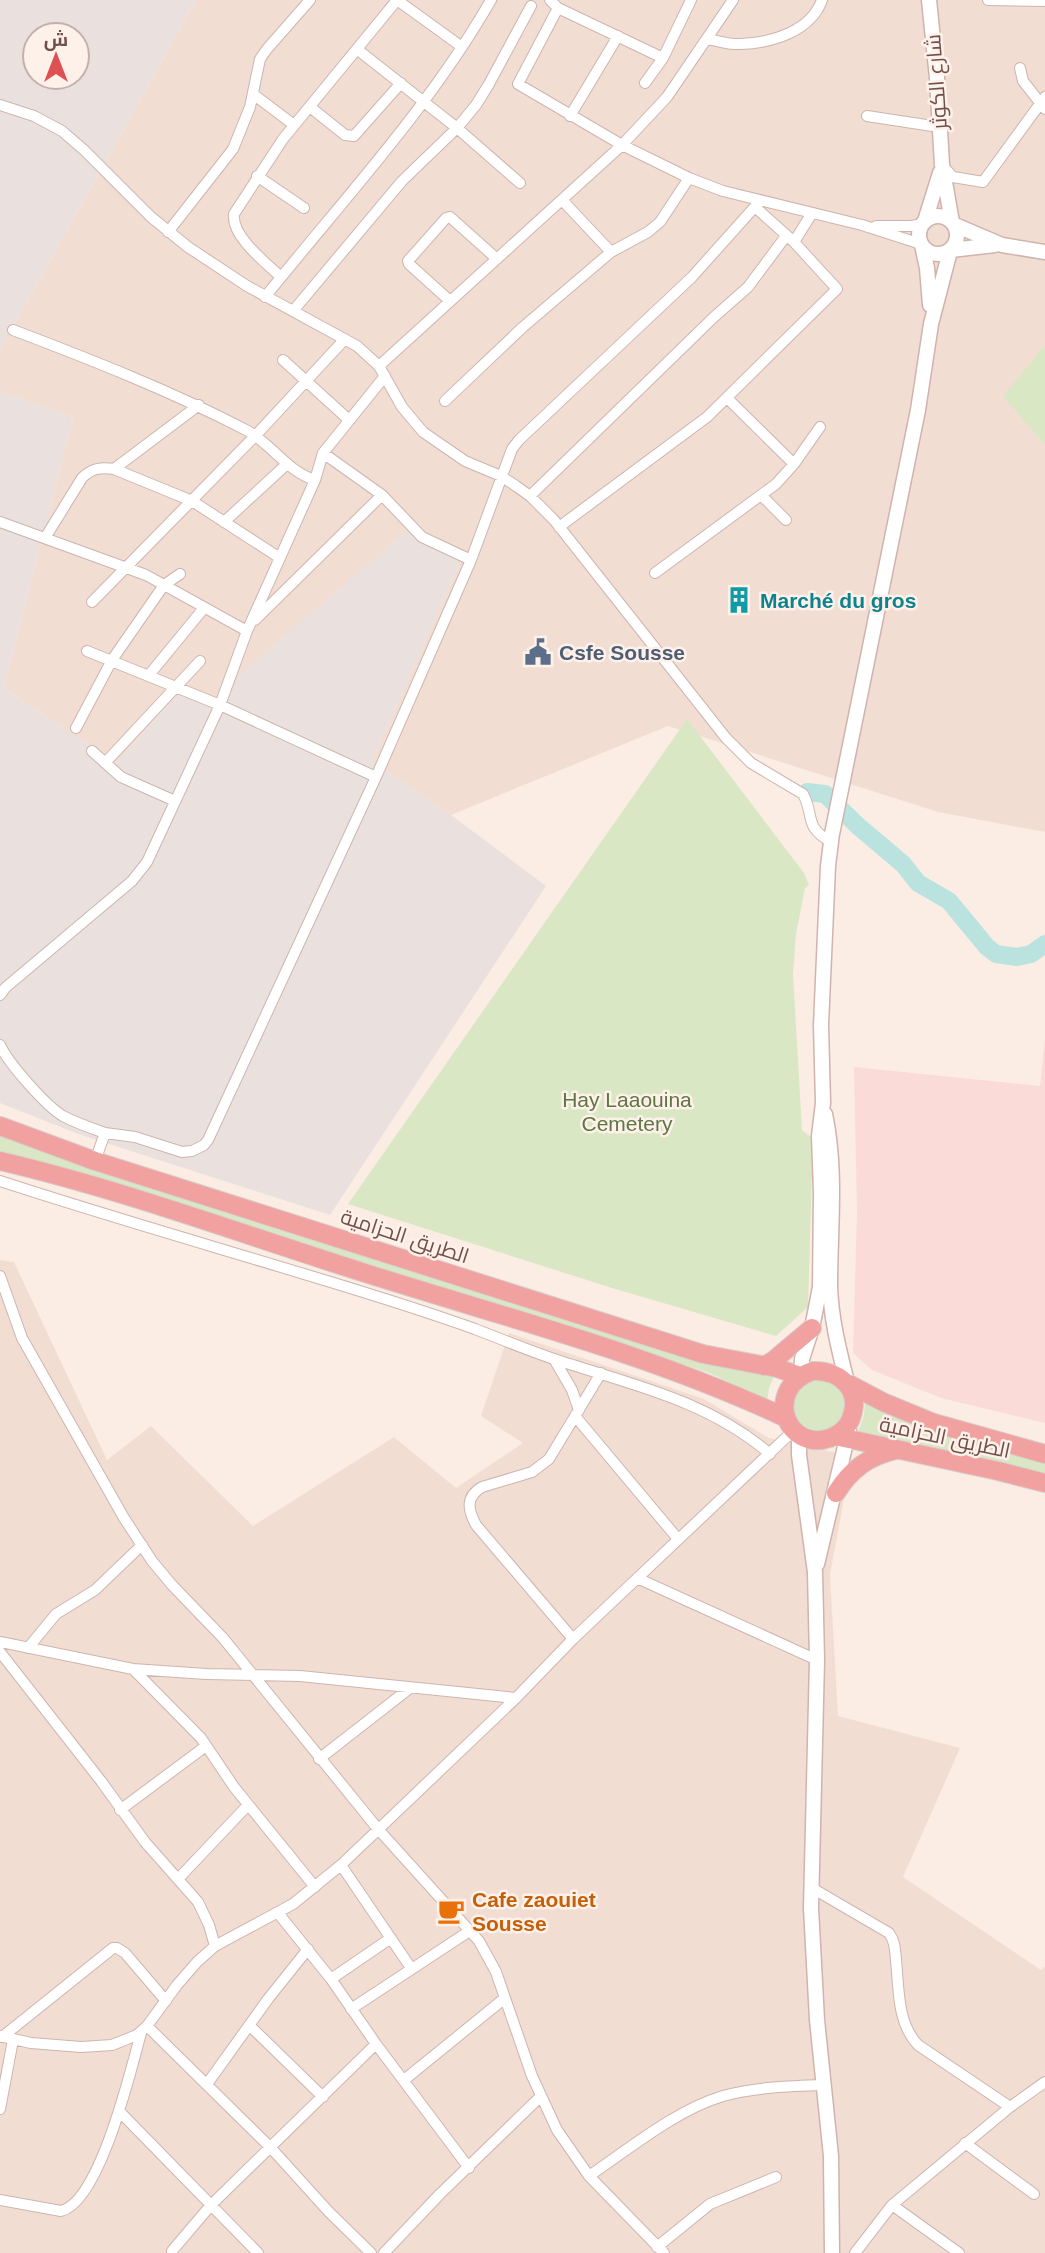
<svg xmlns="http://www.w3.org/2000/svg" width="1045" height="2253" font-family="Arial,Cairo,sans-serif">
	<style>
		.residential { fill: #f2ddd3 }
		.commercial { fill: #fadbd8 }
		.industrial { fill: #eae1de; fill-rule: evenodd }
		.green { fill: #dae7c4 }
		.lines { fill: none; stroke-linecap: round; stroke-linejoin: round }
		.river { stroke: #bae3df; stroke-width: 18 }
		.street-casing { stroke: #cdb5ae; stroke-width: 12 }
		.secondary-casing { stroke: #d0b3ac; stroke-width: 17 }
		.highway-casing { stroke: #d7cecd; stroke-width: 20 }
		.street { stroke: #fff; stroke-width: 10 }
		.secondary { stroke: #fff; stroke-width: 14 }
		.highway { stroke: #f1a19f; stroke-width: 18 }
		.labels { text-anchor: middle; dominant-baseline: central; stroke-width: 5; stroke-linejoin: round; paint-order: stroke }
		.street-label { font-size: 21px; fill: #71504b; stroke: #fef1ea }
		.culture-label { font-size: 21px; font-weight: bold; fill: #0d838f; stroke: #fef1ea; text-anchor: start }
		.service-label { font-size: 21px; font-weight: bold; fill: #4e5e75; stroke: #fef1ea; text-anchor: start }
		.park-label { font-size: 21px; fill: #5e7644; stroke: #fef1ea }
		.food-label { font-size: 21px; font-weight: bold; fill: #c56008; stroke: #fef1ea; text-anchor: start }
	</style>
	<rect width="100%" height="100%" fill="#fbede4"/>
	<path class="residential" d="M196,0H1045V832L938,812L668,726L451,815L372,761L462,559L222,711L178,693L116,764L4,688L73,417L0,392V350Z
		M0,1260L14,1262L107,1460L151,1426L253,1526L394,1437L456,1488L523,1443L481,1416L509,1333L704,1399L769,1438L852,1456L830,1575L838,1716L960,1748L903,1877L1041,1970L1045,1966V2253H0Z"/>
	<path class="commercial" d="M1045,1038V1423L941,1398L872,1370L853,1353L857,1212L854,1067L1040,1086Z"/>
	<path class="industrial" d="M0,0H196L0,350ZM35,35H77V77H35Z
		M0,392L73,417L4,688L116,764L178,693L222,710L238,676L405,532L462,559L372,761L451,815L546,886L330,1215L78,1134L0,1103Z"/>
	<path class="green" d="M1045,345V445L1003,396Z
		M687,719L804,873L809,885L805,888L796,934L793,974L802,1130L811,1137L812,1172L808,1307L776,1336L612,1288L348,1204Z
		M0,1132L775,1374L769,1388L767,1403L753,1393L707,1372L319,1250L0,1156Z
		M809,1378H831L846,1393C845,1400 847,1410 845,1416C837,1437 801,1436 794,1415C791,1409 793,1399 793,1392Z
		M865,1400L1045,1461V1480L856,1438L864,1415Z"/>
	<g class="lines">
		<path class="river" d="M807,792L825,794L858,826L903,864L918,883L949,901L987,947L996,954L1017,957L1031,954L1045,944"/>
		<defs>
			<path id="street" d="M550,0L558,8L663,58
				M988,0L1045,1
				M558,8L518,84L622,145L689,178L723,191L862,225L921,244
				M708,39C719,41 730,45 741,44C772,43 811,31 822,0
				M358,50L457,128L520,183
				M1020,68L1023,81L1045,109
				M645,83L663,58L691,0
				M253,94L294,125
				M0,105L34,116L62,131L84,150L151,217L188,247L247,286L357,346L379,366L402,407L423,432L465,461L501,476L516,486L530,496L554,520L726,738L751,763L803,794C815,816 803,826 831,842
				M310,107L345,135L354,136L401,83
				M570,116L618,36
				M867,116L939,127
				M943,166L953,177L983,182L1045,97
				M257,176L304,208
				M562,200L611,252L648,232L660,222L689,178
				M876,226H911L923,224
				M168,232L233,149L250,107L260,59L267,49L310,0
				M794,242L812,213
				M281,277C266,263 231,236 234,214L283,139L397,0L462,47
				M265,297C343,200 429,108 491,0
				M450,301L409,264L408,261L446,218L450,217L497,259
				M293,311L402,181L457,128L476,105L489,84L531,6
				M13,330C92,360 171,391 246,430C271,443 286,471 315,480
				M283,360L349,420
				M379,366L622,145L667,97L733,0
				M727,398L794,464
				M445,401L523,327L611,252
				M323,453L382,495L422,537L471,560
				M114,469L199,405
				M761,495L786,520
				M530,496L714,317L748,287L786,236
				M0,522L146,575L247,631
				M224,522L287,464
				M559,527L707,417L837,289L794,242L755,207
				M45,538L82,478C92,468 101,467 114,469L192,501L280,558
				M655,573L776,484L794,464L820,427
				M92,602L256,435L345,339
				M255,620L382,495
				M87,651L220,705L376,777
				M149,675L204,608
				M76,728L112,660L164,585L180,574
				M92,751L121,777L175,801
				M105,763L200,661
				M0,995L5,988L132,881L147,862L220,705L247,631L315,480L323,453L385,376
				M0,1045C8,1063 46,1106 63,1116C76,1123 91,1128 105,1133
				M95,1161L105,1133L135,1137L182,1152L192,1151L204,1145L208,1140L376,777L471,560L512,449L519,440L692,277L760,201
				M0,1181C104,1215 209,1245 314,1277C367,1293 422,1310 475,1329C501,1339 527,1350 554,1359C629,1384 708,1400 770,1454
				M0,1276L22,1338L124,1518L152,1561L172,1585L223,1638L378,1829L479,1941L496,1972L532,2076L557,2130L589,2176L664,2253
				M554,1359L572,1390L579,1410
				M575,1416L678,1539
				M637,1578L817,1660
				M573,1639L476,1525C468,1510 465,1497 482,1487L532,1472L549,1459L601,1373
				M0,1642L133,1669L206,1674L300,1676L516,1698
				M28,1648L56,1614L95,1590L142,1545
				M0,1652L101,1781L145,1842L198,1902L209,1925L215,1946
				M133,1669L201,1738L234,1787L315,1887
				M319,1759L410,1688
				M120,1810L206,1746
				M341,1865L411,1968
				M178,1879L248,1805
				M812,1888L889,1933C895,1941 895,1950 896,1960C899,1989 897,2023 918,2045L1010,2107
				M278,1913L331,1979L376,2044L469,2168
				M331,1979L391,1938
				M351,2009L471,1930
				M147,2026L271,2148L329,2212L371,2253
				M250,2026L323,2097
				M0,2036L31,2043L81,2047L112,2045L137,2035L147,2026L177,1985L197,1962L215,1946L293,1904L341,1865L516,1698L573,1639L794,1430
				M2,2037L113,1948H117L125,1953L166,2001
				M404,2080L505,1998
				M207,2084L268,1999L308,1949
				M0,2109L13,2040
				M119,2111L258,2253
				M965,2143L1034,2194
				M589,2176C629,2149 676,2110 723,2096C756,2087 790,2086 824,2085
				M0,2200L61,2211C100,2202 131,2069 141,2033
				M892,2205L959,2253
				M657,2247L710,2204L776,2177
				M172,2251L211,2205L376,2044
				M384,2253L440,2194L540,2097
				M855,2253L892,2205L1010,2107L1045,2082"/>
			<path id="secondary" d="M929,0L937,78L942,165L952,222
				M919 235a19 19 0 1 1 38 0a19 19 0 1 1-38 0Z
				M925,221L940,173
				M955,225L1002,245L1045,252
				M922,245L927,268L930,305
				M951,250L995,245
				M825,1114C837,1171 830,1229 830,1286C831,1319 839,1350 847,1382
				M801,1375L802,1359L812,1328L820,1287L821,1192L819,1136L823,1103L821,1025L828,866L832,834L918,410L931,324L950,251
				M799,1434V1455L815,1572L817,1660L811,1908L817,2020L831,2156L832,2253
				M817,1564L849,1430"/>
			<path id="highway" d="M0,1126L95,1161L703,1354L777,1368L800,1376
				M0,1161C124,1190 244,1235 365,1273C506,1318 651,1354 786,1418
				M764,1366L774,1360L812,1328
				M813,1371C842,1370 863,1392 850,1421C846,1429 838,1435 830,1438C785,1453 763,1387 813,1371Z
				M849,1384L883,1402L934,1423L1045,1454
				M835,1436L998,1471L1045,1483
				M836,1493C851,1469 869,1456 896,1450"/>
		</defs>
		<use href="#street" class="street-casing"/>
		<use href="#secondary" class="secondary-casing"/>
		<use href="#highway" class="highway-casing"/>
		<use href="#street" class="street"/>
		<use href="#secondary" class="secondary"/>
		<use href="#highway" class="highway"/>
	</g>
	<defs>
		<symbol id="building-bare" viewBox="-9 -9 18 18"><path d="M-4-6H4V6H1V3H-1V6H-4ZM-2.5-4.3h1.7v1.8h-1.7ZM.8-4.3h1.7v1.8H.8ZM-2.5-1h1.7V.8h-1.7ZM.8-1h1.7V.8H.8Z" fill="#0f9aa8" stroke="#fef1ea" stroke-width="2.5" paint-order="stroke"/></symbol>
		<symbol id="civic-bare" viewBox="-9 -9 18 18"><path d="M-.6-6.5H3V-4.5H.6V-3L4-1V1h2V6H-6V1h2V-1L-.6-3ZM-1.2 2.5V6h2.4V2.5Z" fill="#5c6f8a" stroke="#fef1ea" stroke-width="2.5" paint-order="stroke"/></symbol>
		<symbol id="cafe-bare" viewBox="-9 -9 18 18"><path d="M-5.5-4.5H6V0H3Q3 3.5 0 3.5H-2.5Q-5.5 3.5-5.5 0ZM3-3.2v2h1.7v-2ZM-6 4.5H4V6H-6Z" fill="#e8710a" stroke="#fef1ea" stroke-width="2.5" paint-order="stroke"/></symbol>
	</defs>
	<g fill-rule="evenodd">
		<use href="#building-bare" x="720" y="581" width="38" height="38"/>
		<use href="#civic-bare" x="519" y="633" width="38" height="38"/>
		<use href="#cafe-bare" x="432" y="1892" width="38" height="38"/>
	</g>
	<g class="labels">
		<g class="street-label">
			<text transform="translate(936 82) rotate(-94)">شارع الكوثر</text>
			<text transform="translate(405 1236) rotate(18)">الطريق الحزامية</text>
			<text transform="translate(945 1437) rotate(12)">الطريق الحزامية</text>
		</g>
		<g class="culture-label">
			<text x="760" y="600">Marché du gros</text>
		</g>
		<g class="service-label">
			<text x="559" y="652">Csfe Sousse</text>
		</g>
		<g class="park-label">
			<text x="627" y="1099">Hay Laaouina<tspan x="627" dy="24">Cemetery</tspan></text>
		</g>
		<g class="food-label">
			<text x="472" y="1899">Cafe zaouiet<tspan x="472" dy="24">Sousse</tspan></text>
		</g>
	</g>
	<g transform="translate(56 56)"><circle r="33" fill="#fef1ea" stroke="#c6b1aa" stroke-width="2"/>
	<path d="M0-5L12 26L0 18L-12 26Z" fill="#dd5152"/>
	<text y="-10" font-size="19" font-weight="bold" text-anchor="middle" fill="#71504b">ش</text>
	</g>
</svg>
